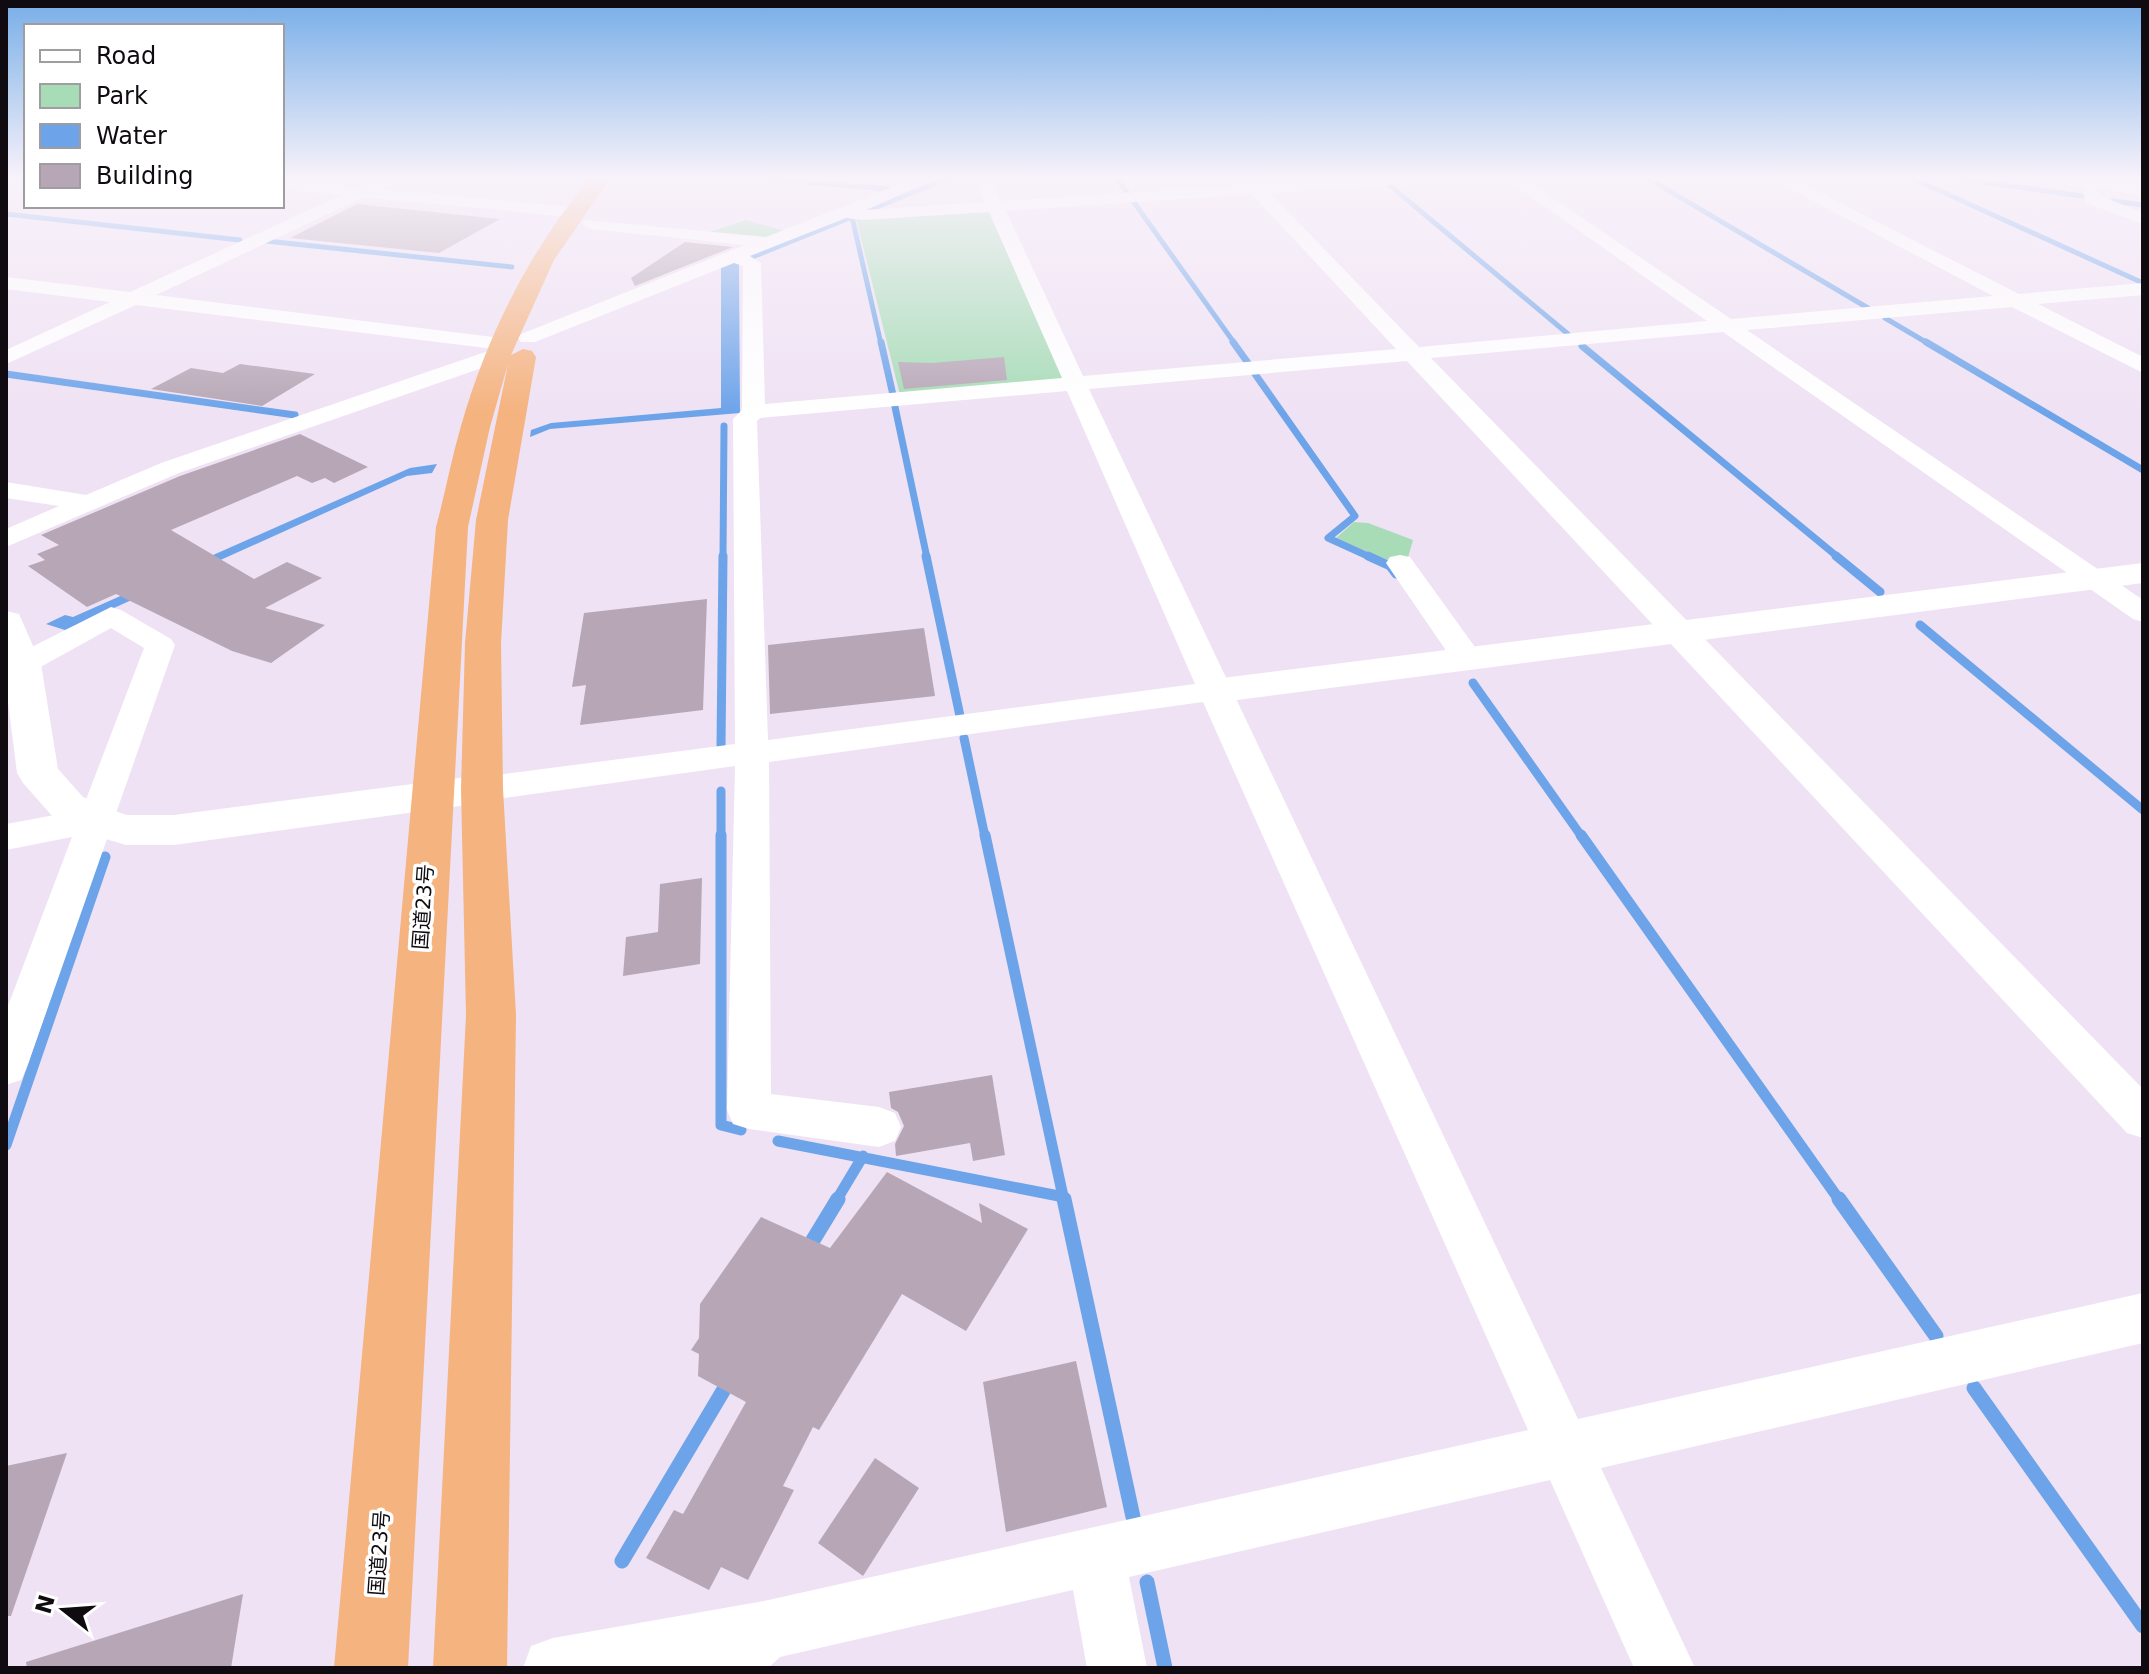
<svg xmlns="http://www.w3.org/2000/svg" width="2149" height="1674" font-family="'DejaVu Sans','Noto Sans JP',sans-serif">
	<style>
		.green { fill: #a7dcb7 }
		.water { fill: #6da4e9 }
		.lines { fill: none; stroke-linecap: round; stroke-linejoin: round }
		.stream-far4 { stroke: #6da4e9; stroke-width: 5 }
		.stream-far3 { stroke: #6da4e9; stroke-width: 7 }
		.stream-far2 { stroke: #6da4e9; stroke-width: 9 }
		.stream-far1 { stroke: #6da4e9; stroke-width: 11 }
		.stream { stroke: #6da4e9; stroke-width: 15 }
		.building { fill: #b7a7b6 }
		.street { fill: #fff; fill-rule: evenodd }
		.secondary { fill: #fff; fill-rule: evenodd }
		.highway { fill: #f5b37f; fill-rule: evenodd }
		.labels { text-anchor: middle; dominant-baseline: central; stroke-width: 7; stroke-linejoin: round; paint-order: stroke }
		.street-label { font-size: 20px; fill: #0f0b11; stroke: #fff }
	</style>
	<rect width="100%" height="100%" fill="#efe2f4"/>
	<path class="green" d="M992,212L1066,378L900,395L856,218Z
		M746,220L788,232L769,239L710,232Z
		M1354,522L1368,523L1413,540L1407,561H1390L1335,539Z"/>
	<path class="water" d="M940,179H953L739,265L740,413L550,429L530,437L531,430L551,423L721,408V266Z
		M437,464L432,473L407,476L65,630L46,624L65,615L73,617L410,468Z"/>
	<g class="lines">
		<path class="stream-far4" d="M771,179L888,189
			M1117,179L1128,194
			M1649,179L1868,308
			M1914,179L2143,283
			M1961,179L2082,196
			M1388,184L1568,334
			M1133,201L1235,344
			M2113,201L2143,205
			M6,214L240,240
			M852,217L881,344
			M266,241L512,267
			M1885,318L1929,344"/>
		<path class="stream-far3" d="M881,342L893,395
			M1233,342L1248,363
			M1926,342L2143,470
			M1582,346L1839,558
			M6,374L295,415
			M1255,374L1355,516L1328,538L1372,558
			M895,407L927,558
			M723,558L724,426"/>
		<path class="stream-far2" d="M926,556L960,716
			M1368,556L1390,566L1396,574
			M1836,556L1880,592
			M1920,625L2143,810
			M1473,683L1582,837
			M964,738L985,837
			M721,746L723,556
			M721,791V837"/>
		<path class="stream-far1" d="M721,835V1125L741,1130
			M985,835L1064,1201
			M1581,835L1840,1201
			M778,1141L1064,1197
			M6,1145L105,857
			M836,1201L863,1156"/>
		<path class="stream" d="M1064,1199L1133,1517
			M1839,1199L1936,1336
			M807,1250L838,1199
			M1974,1388L2143,1626
			M622,1561L729,1381
			M1147,1582L1165,1668"/>
	</g>
	<path class="building" d="M357,204L500,219L439,253L290,238Z
		M685,242L733,247L635,286L631,278Z
		M1004,357L1007,380L904,389L898,362L932,363Z
		M240,364L315,374L262,406L151,389L191,368L223,373Z
		M300,434L368,467L334,483L325,478L312,483L297,476L171,530L254,579L287,562L322,578L265,608L325,625L271,663L232,651L116,594L87,607L28,566L45,560L37,554L59,545L41,535L180,476Z
		M707,599L703,710L580,725L586,685L572,687L584,613Z
		M924,628L935,696L770,714L768,645Z
		M702,878L700,964L623,976L626,937L658,932L660,884Z
		M992,1075L1005,1155L973,1161L970,1143L896,1156L895,1144L904,1126L898,1112L891,1108L889,1092Z
		M887,1172L982,1223L979,1203L1028,1229L966,1331L902,1294L819,1430L813,1427L783,1486L794,1490L748,1580L721,1567L709,1590L646,1558L674,1510L683,1514L746,1402L698,1376L699,1354L691,1350L699,1338L700,1304L761,1217L830,1248Z
		M1076,1361L1107,1507L1006,1532L983,1382Z
		M67,1453L11,1616H6V1466Z
		M875,1458L919,1488L863,1576L818,1543Z
		M243,1594L231,1668H27L26,1662Z"/>
	<g class="lines">
		<path class="street" d="M282,179L360,187L376,179H397L382,189L571,207L580,212L571,217L364,197L156,295L501,338L512,344L503,350L508,355L505,360L179,473L6,547V529L59,506L6,498V482L86,495L161,463L494,349L136,305L6,364V350L110,302L6,289V277L130,292L342,195L282,189Z
			M913,179H936L866,210L985,202L975,179H991L1001,201L1243,185L1239,179H1256L1260,184L1327,179H1410L1402,184L1270,193L1419,347L1707,321L1506,179H1525L1731,319L1993,296L1772,179H1793L2019,294L2143,283V295L2038,304L2143,357V373L2012,307L1747,330L2143,600V622L2133,619L1723,332L1431,358L2143,1089V1138L2127,1133L1407,361L1089,389L1578,1419L2143,1293V1343L1601,1468L1695,1668H1634L1550,1480L1129,1577L1147,1668H1087L1073,1590L780,1657L768,1668H523L531,1646L553,1638L764,1601L1528,1430L1203,702L769,762L771,1094L879,1107L895,1113L901,1127L895,1141L879,1147L749,1129L733,1124L727,1110L735,766L482,801L470,797L465,789L470,781L482,777L735,744L733,419L742,410L743,266L734,263L535,342H521L518,338L521,334L745,245L591,229L582,224L585,220L766,237ZM1252,194L1396,349L1083,376L1006,211ZM989,212L1062,378L765,404L761,263L750,256L846,218L863,220ZM1067,391L1195,684L768,740L757,421L760,418Z
			M2053,179H2098L2143,185V195L2097,189L2101,196L2143,213V224L2087,203L2083,192L2089,188L2061,184Z
			M1400,555L1410,557L1480,654L1484,661L1480,668L1469,670L1458,668L1386,563L1390,557Z
			M111,607L121,610L171,639L175,645L27,1067L21,1080L6,1085V1011L72,837L6,850V824L82,810L144,648L111,628L17,680L6,682V660Z"/>
		<path class="secondary" d="M2143,563V583L1214,703L1200,699L1195,691L1200,683L1214,679Z
			M6,611L19,614L41,664L58,769L83,797L109,809L127,815H174L482,775L497,779L503,789L497,799L482,803L174,845H126L79,831L53,817L23,783L17,773L6,686Z"/>
		<path class="highway" d="M589,179H610L554,260L511,355L523,349L532,351L536,357L508,520L501,643L503,789L516,1015L507,1668H433L466,1015L461,789L465,643L476,520L508,364L490,427L468,527L408,1668H334L436,527C445,494 451,460 461,426C487,335 529,252 589,179Z"/>
	</g>
	<linearGradient id="sky" x2="0" y2="1"><stop stop-color="#77aee8"/><stop offset="0.43" stop-color="#f8f2fa"/><stop offset="1" stop-color="#f8f2fa" stop-opacity="0"/></linearGradient>
	<rect width="2149" height="413" fill="url(#sky)"/>
	<g class="labels">
		<g class="street-label">
			<text transform="translate(423 907) rotate(-86)">国道23号</text>
			<text transform="translate(379 1553) rotate(-86)">国道23号</text>
		</g>
	</g>
	<rect width="2149" height="1674" fill="none" stroke="#0f0b11" stroke-width="16"/>
	<rect x="24" y="24" width="260" height="184" fill="#ffffff" stroke="#9f9da0" stroke-width="2"/>
	<rect x="40" y="50" width="40" height="12" fill="#ffffff" stroke="#9f9da0" stroke-width="2"/>
	<text x="96" y="64" font-size="24" fill="#0f0b11">Road</text>
	<rect x="40" y="84" width="40" height="24" fill="#a7dcb7" stroke="#9f9da0" stroke-width="2"/>
	<text x="96" y="104" font-size="24" fill="#0f0b11">Park</text>
	<rect x="40" y="124" width="40" height="24" fill="#6da4e9" stroke="#9f9da0" stroke-width="2"/>
	<text x="96" y="144" font-size="24" fill="#0f0b11">Water</text>
	<rect x="40" y="164" width="40" height="24" fill="#b7a7b6" stroke="#9f9da0" stroke-width="2"/>
	<text x="96" y="184" font-size="24" fill="#0f0b11">Building</text>
	<g transform="translate(64 1610) rotate(287)" stroke="#ffffff" stroke-width="6" paint-order="stroke">
	<path d="M0-6L14 30L0 20L-14 30Z" fill="#0f0b11"/>
	<text y="-12" font-size="22" font-weight="bold" text-anchor="middle" fill="#0f0b11">N</text>
	</g>
</svg>
